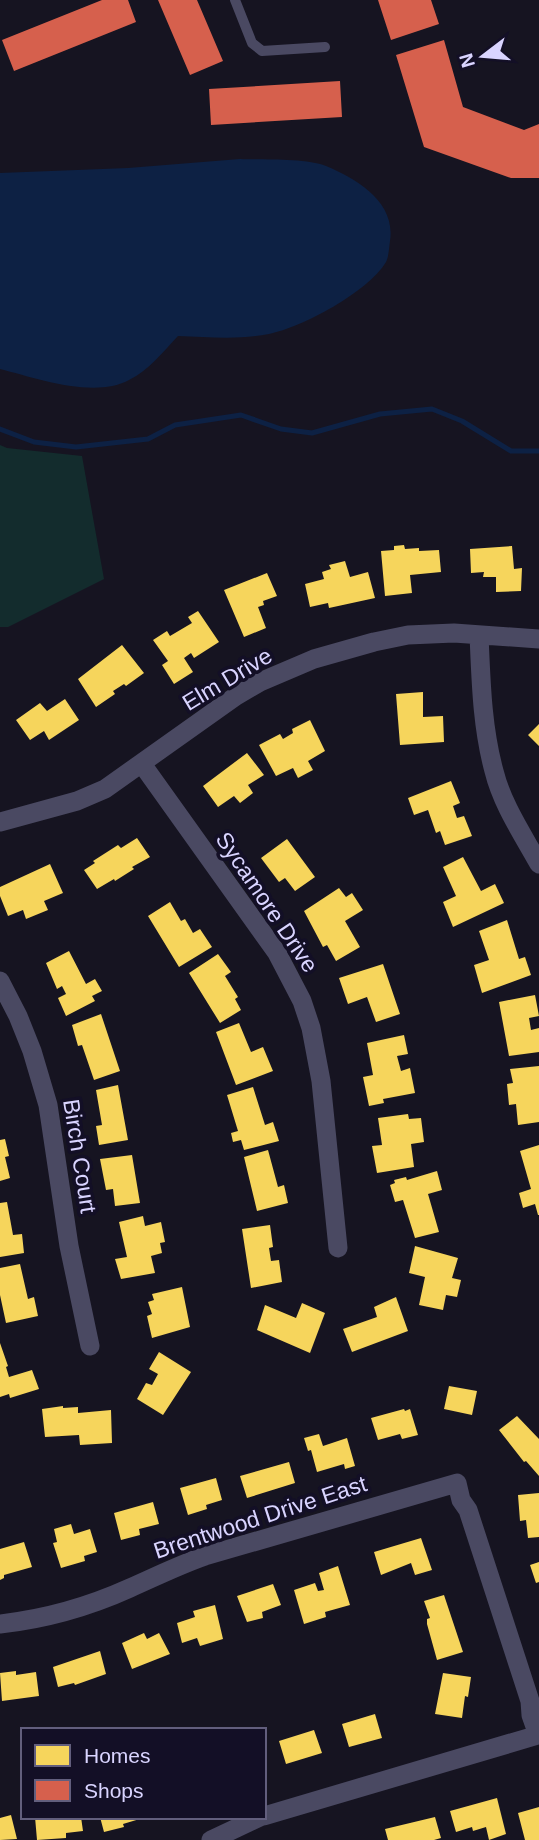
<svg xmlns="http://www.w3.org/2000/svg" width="539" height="1840" font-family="Arial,sans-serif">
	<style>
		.green { fill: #132c2d }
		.water { fill: #0d2144 }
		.homes { fill: #f6d55c }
		.shops { fill: #d6604d }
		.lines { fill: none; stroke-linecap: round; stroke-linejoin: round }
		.stream { stroke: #0d2144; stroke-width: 5 }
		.service { stroke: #4a4962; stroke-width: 10 }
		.minor { stroke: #4a4962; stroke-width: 19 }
		.labels { text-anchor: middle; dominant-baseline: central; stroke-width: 7; stroke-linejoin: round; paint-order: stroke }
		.street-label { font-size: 23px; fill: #d9d4ff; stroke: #130f26 }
	</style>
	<rect width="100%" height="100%" fill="#161421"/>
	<path class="green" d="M0,445L7,448L82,456L104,579L8,627H0Z"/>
	<path class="water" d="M240,159C263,160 306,158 326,166C357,179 396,202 390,241C389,247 389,256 386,262C368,292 303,327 269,334C239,340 208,337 178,336C163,352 149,370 129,380C94,399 36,378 0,369V173L128,168Z"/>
	<path class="homes" d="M404,545L405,549L419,548V551L439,550L441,572L410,575L412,593L385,596L381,551L394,550V546Z
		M512,546L514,569L522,568L521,591L496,592V577H483L484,572L471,573L470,549Z
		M345,561L350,577L368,572L375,598L329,608L328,603L310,607L305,584L324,579L322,572L331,569L329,565Z
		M267,573L277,596L263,601L264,605L258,607L266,628L244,637L224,590Z
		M198,611L219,642L194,658L191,653L184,658L193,672L174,684L162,665L168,661L153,640L167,631L170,636L192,623L188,617Z
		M122,645L144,673L126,686L124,684L113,691L115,694L96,707L78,679Z
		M423,692V717L443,716L444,742L400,745L396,694Z
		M65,699L79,720L49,740L44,731L30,740L16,720L40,703L47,711Z
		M310,720L325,751L308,761L313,770L298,778L293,768L276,776L259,745L280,734L283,739L293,733L292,729Z
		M539,724V746L528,735Z
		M247,753L264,775L248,785L253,793L240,803L234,796L218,807L203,786Z
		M451,781L460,803L453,806L457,818L464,816L472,836L445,845L440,831L436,833L428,810L414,815L408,798Z
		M137,838L150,857L132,867L134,869L115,881L114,879L97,889L84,870L95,863L93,861L118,845L121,848Z
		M287,839L315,877L295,891L285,878L279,882L261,858Z
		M463,857L481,891L495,884L504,903L453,927L443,902L456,896L443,867Z
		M50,864L63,893L44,901L48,910L26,919L23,910L8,916L0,896V887Z
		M339,888L346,897L352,893L363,910L345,921L360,947L336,961L327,945L323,947L304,911Z
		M170,902L181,921L185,919L193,933L200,929L212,947L179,967L148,916Z
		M507,920L519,959L525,957L531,975L482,993L474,965L489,960L479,931Z
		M69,951L86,984L95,979L102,991L92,996L95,1001L66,1016L58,998L66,994L62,986L57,989L46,963Z
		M218,954L231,972L225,976L238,997L235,999L241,1010L220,1023L189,973Z
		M383,964L400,1014L376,1022L367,997L348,1004L339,978Z
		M535,995L539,1016L529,1018L531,1030L539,1028V1052L509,1056L499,1002Z
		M101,1014L120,1071L94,1080L82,1045L78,1046L72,1025Z
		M239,1023L251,1052L263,1047L273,1071L236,1085L216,1032Z
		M404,1035L408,1054L397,1056L401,1071L410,1068L415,1093L383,1099L384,1103L369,1106L363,1077L373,1075L367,1043Z
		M539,1066V1122L518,1125L516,1104L509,1105L507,1084L513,1083L510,1069Z
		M118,1085L128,1140L99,1145L96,1126L102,1125L96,1090Z
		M253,1087L265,1125L273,1122L279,1141L244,1150L241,1140L233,1142L231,1133L238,1131L227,1095Z
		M408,1114L409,1119L421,1118L424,1142L411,1144L414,1167L377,1173L372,1146L382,1145L378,1118Z
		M5,1139L9,1156L5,1157L10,1178L0,1181V1140Z
		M539,1145V1215H538L535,1204L523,1208L519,1193L531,1189L520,1151Z
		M268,1150L278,1187L284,1185L288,1203L257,1211L244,1157Z
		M132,1155L140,1203L115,1206L113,1189L106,1190L100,1159Z
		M437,1171L442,1190L428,1194L439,1232L415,1238L403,1200L395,1202L390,1185L395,1183L394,1180L406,1177L407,1180Z
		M7,1202L13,1235L22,1234L24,1253L0,1257V1203Z
		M143,1216L145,1226L161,1222L165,1242L160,1243L162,1253L151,1256L155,1273L121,1279L115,1259L127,1257L119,1222Z
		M270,1225L273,1247L269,1248L271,1261L279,1260L282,1282L251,1288L242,1229Z
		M415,1246L458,1258L452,1278L461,1280L457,1297L446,1295L443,1310L419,1305L425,1277L409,1273Z
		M20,1264L28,1299L34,1297L38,1316L6,1323L0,1295V1268Z
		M182,1287L190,1327L152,1338L147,1316L152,1314L148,1302L154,1300L152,1294Z
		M396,1297L408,1331L352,1352L343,1329L377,1317L374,1307Z
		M302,1303L325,1313L310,1353L257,1330L265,1305L296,1318Z
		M0,1343L8,1366L6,1367L9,1377L32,1370L39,1389L10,1398L9,1394L0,1397Z
		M159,1352L191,1372L163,1415L137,1399L146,1383L152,1385L158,1374L149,1369Z
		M449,1386L477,1391L472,1415L444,1409Z
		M63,1406V1408L78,1407V1413L111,1410L112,1443L80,1445L79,1435L45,1437L42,1409Z
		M404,1409L405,1411L410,1409L418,1435L402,1439L400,1434L378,1440L371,1418Z
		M517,1416L539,1439V1476L526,1461L524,1462L499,1430Z
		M319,1434L323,1446L347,1438L355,1466L345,1469L344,1464L317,1472L311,1450L308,1451L304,1438Z
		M289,1462L295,1483L247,1498L240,1476Z
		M216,1478L222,1500L206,1505L207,1509L188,1515L180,1488Z
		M539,1493V1537L528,1538L526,1520L520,1521L518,1495Z
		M153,1502L159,1524L139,1529L140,1535L121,1540L114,1513Z
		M71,1524L74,1534L90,1529L97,1552L84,1556L85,1561L61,1568L53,1543L57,1542L54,1529Z
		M421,1538L432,1570L415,1575L411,1563L381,1575L374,1552Z
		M24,1542L32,1567L4,1575V1578L0,1580V1549Z
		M539,1562V1582L536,1583L530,1565Z
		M338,1566L350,1605L325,1612L326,1617L304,1624L294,1590L315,1583L318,1591L324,1590L319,1573Z
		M273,1584L281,1605L262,1612L263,1618L247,1622L237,1596Z
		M444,1595L463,1652L437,1660L427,1624V1619L430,1618L424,1601Z
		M215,1605L223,1639L200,1646L197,1638L182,1643L177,1623L195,1617L193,1611Z
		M144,1633L147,1639L159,1633L170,1654L132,1669L122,1643Z
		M100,1651L106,1674L75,1685L74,1683L58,1687L53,1667Z
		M16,1671V1675L36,1672L39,1696L2,1701L0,1673Z
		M443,1673L471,1677L468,1697L465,1696L462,1718L435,1714Z
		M375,1714L382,1738L349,1747L342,1724Z
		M314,1730L322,1753L286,1764L279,1741Z
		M497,1798L506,1834L489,1840L486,1827L473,1831L472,1827L456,1832L450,1811Z
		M539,1807V1840H525L518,1813Z
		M11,1815L17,1839L0,1840V1818Z
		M35,1817H81L83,1831L66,1833V1838L37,1840Z
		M100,1817H143V1818L123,1824L124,1827L104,1832Z
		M435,1817L441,1838L434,1840H388L385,1829Z"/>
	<path class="shops" d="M102,0H128L136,22L14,71L2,40Z
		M158,0H197L223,61L190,75Z
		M378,0H431L439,24L391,40Z
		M444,40L463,107L524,130L539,124V178H511L424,147L396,55Z
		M340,81L342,117L211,125L209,89Z"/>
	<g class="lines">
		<path class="stream" d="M0,429L34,442L76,447L148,439L175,425L241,415L281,429L312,433L380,414L432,409L462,421L511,451H539"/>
		<path class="service" d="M235,0L252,43L262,51L325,47"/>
		<path class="minor" d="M479,635C481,681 482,727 494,771C502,804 523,835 539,864
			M142,764L277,953L302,1001L311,1028L321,1081L338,1248
			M0,822L77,801L105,789L236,696L260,682L314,659L374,642L408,635L454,633L539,639
			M0,981L18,1016L32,1051L48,1105L69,1246L90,1346
			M0,1624C45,1619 88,1607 130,1588C155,1577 179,1565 205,1556L457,1483L461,1500L468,1510L530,1701L531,1715L538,1735L264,1816
			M211,1840L260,1817"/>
	</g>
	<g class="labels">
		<g class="street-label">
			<text transform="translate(227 679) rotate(-31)">Elm Drive</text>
			<text transform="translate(267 902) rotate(56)">Sycamore Drive</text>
			<text transform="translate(80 1156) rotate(81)">Birch Court</text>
			<text transform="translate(260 1517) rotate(-18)">Brentwood Drive East</text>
		</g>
	</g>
	<rect x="21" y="1728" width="245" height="91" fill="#130f26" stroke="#625e7d" stroke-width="2"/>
	<rect x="35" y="1745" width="35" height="21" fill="#f6d55c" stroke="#625e7d" stroke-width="2"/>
	<text x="84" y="1763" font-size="21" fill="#d9d4ff">Homes</text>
	<rect x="35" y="1780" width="35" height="21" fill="#d6604d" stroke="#625e7d" stroke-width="2"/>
	<text x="84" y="1798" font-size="21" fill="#d9d4ff">Shops</text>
	<g transform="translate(483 56) rotate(254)" stroke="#130f26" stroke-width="5" paint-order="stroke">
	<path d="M0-5L12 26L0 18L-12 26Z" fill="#d9d4ff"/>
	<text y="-10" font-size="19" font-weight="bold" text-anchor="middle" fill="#d9d4ff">N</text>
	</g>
</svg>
